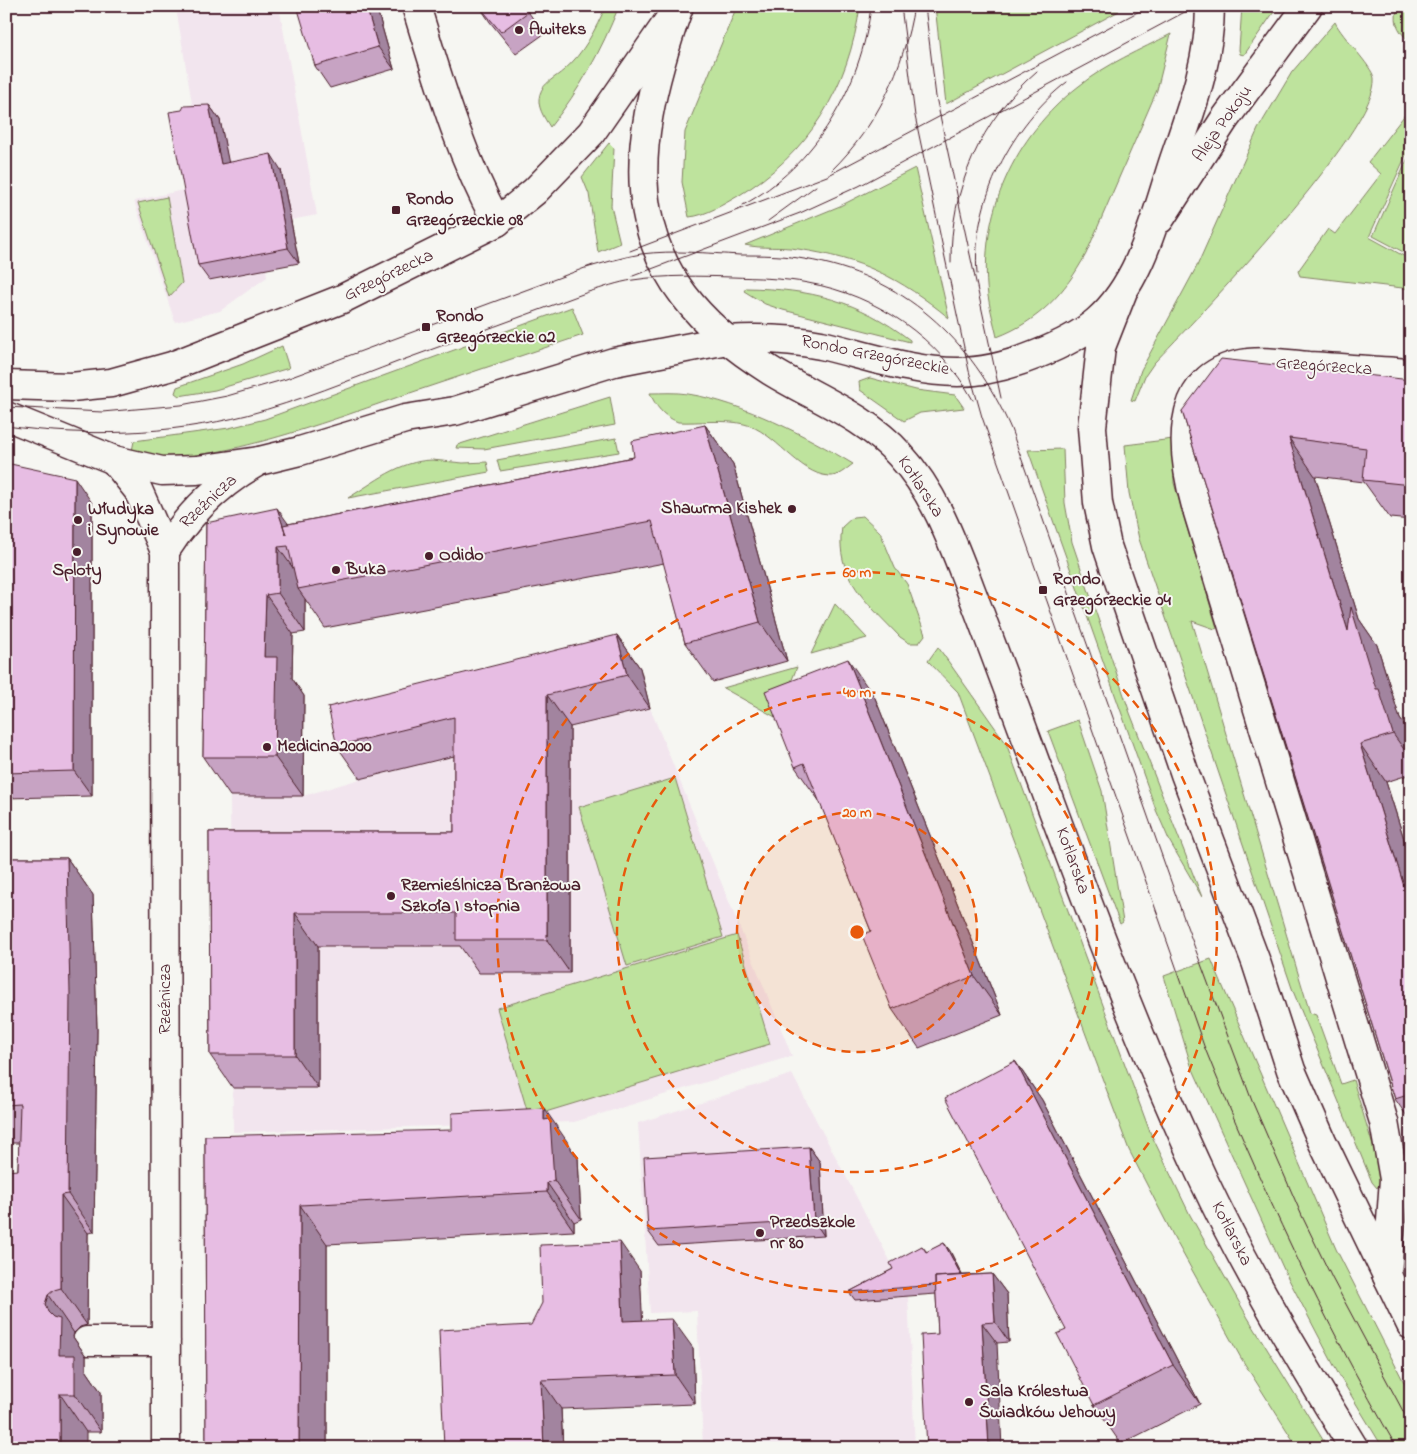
<svg xmlns="http://www.w3.org/2000/svg" width="1417" height="1454" font-family="'Indie Flower',sans-serif">
	<style>
		.built { fill: #f2e5ee }
		.green { fill: #bee39d; stroke: #848164 }
		.lines { fill: none; stroke-linecap: round; stroke-linejoin: round }
		.minor-casing { stroke: #4a1f2b; stroke-width: 31 }
		.tertiary-casing { stroke: #4a1f2b; stroke-width: 31 }
		.secondary-casing { stroke: #4a1f2b; stroke-width: 31 }
		.primary-casing { stroke: #4a1f2b; stroke-width: 31 }
		.minor { stroke: #f6f6f2; stroke-width: 28 }
		.tertiary { stroke: #f6f6f2; stroke-width: 28 }
		.secondary { stroke: #f6f6f2; stroke-width: 28 }
		.primary { stroke: #f6f6f2; stroke-width: 28 }
		.tram { stroke: #4a1f2b; stroke-width: 1 }
		.wall { fill: #c7a3c3; stroke: #4a1f2b }
		.shaded-wall { fill: #a2849f; stroke: #4a1f2b }
		.building { fill: #e7bde3; stroke: #4a1f2b }
		.ring { fill: none; stroke: #e8590c; stroke-width: 2.5; stroke-dasharray: 9 6 }
		.poi-dot { fill: #4a1f2b; stroke: #f6f6f2; stroke-width: 2 }
		.labels { text-anchor: middle; dominant-baseline: central; stroke-width: 4; stroke-linejoin: round; paint-order: stroke }
		.poi-label { font-size: 18px; font-weight: bold; fill: #4a1f2b; stroke: #f6f6f2; text-anchor: start }
		.street-label { font-size: 18px; fill: #4a1f2b; stroke: #f6f6f2 }
		.centre { fill: #e8590c; stroke: #f6f6f2; stroke-width: 2.5 }
		.ring-label { font-size: 15px; text-anchor: middle; font-weight: bold; fill: #e8590c; stroke: #f6f6f2; stroke-width: 4; stroke-linejoin: round; paint-order: stroke }
	</style>
	<rect width="100%" height="100%" fill="#f6f6f2"/>
	<filter id="ink" filterUnits="userSpaceOnUse"><feTurbulence type="fractalNoise" baseFrequency=".02" numOctaves="2"/><feDisplacementMap in="SourceGraphic" scale="10" xChannelSelector="R" yChannelSelector="G"/><feConvolveMatrix kernelMatrix="1 2 1 2 8 2 1 2 1" color-interpolation-filters="sRGB"/></filter>
	<g filter="url(#ink)">
		<path class="built" d="M183,6H279L317,215L291,220L299,263L266,268L267,277L220,311L175,322L134,201L188,189L195,121L176,8Z
			M650,708L792,1056L574,1122L233,1132L230,796H303L360,779Z
			M792,1074L908,1295L915,1448H703L697,1311L650,1313L638,1123Z"/>
		<path class="green" d="M606,6H619C601,51 580,90 550,127C544,117 536,106 540,94C543,83 555,78 564,70C584,53 595,30 606,6Z
			M737,6H860C849,87 809,154 738,196C724,204 705,216 689,217L682,182L685,132Z
			M935,6H1082L1119,11L946,104Z
			M1242,6H1278L1244,55L1240,54L1239,50Z
			M1398,6H1411V42C1398,32 1393,22 1398,6Z
			M1335,22C1342,37 1372,66 1374,78C1380,128 1194,321 1154,363L1145,376L1135,401L1131,400L1141,370L1197,266L1258,129L1292,72Z
			M1171,34L1157,90L1086,254C1065,293 1039,321 997,337C994,323 990,309 988,296C978,214 1014,136 1079,86C1106,64 1140,50 1171,34Z
			M1411,107V144L1369,237L1411,260V289L1300,276L1298,271L1328,229L1335,234L1381,174L1368,162Z
			M609,143L614,148L611,206L620,243L598,252L589,194L582,177Z
			M1411,151V256L1373,236Z
			M915,168L949,318C899,277 862,259 798,249C781,246 762,249 745,245L840,206Z
			M167,197L182,283L169,297L138,203Z
			M746,288C810,289 858,300 910,340V342L783,310L765,304L744,291Z
			M572,307L583,335C525,354 468,374 410,393C350,413 188,477 132,451L134,441L229,428L265,419Z
			M282,346L289,368L215,390L179,396L175,393L177,387L243,364Z
			M870,378L916,390L955,395L964,408L920,413L904,421L860,390L859,382Z
			M650,393C662,393 676,392 688,394C744,403 805,435 853,464C846,469 838,477 829,476C798,474 775,431 744,424C723,419 699,423 678,422C663,416 656,407 650,393Z
			M610,397L615,425L484,449L456,448L457,445Z
			M616,438L619,452L500,471L497,460Z
			M1173,439L1174,483L1217,628L1215,629L1192,621L1310,1013L1316,1015L1341,1084L1353,1080L1376,1156L1380,1183L1377,1188L1372,1182L1293,991L1139,539L1129,493L1125,445Z
			M1063,449L1065,503L1072,542L1130,713L1202,897L1170,842L1156,810L1028,450Z
			M432,460L463,463L487,462L489,472L348,498C375,482 399,461 432,460Z
			M863,516L880,532L895,568L907,584L925,635L919,643H909L900,637C869,604 834,578 842,527L853,517Z
			M835,604L867,638L811,654Z
			M938,647L1006,743L1150,1132L1190,1215L1248,1318L1328,1448H1298L1241,1358L1177,1243L1129,1150L958,692L928,661Z
			M797,667L777,718L723,688Z
			M1078,720L1102,791L1123,922L1120,924L1048,731Z
			M675,778L723,937L627,966L579,807Z
			M737,935L770,1044L529,1117L497,1008Z
			M1211,959L1336,1249L1411,1396V1448H1383L1340,1377L1285,1272L1191,1065L1164,976Z"/>
		<g class="lines">
			<defs>
				<path id="minor" d="M416,6C439,81 459,153 497,222
					M114,460L138,490L165,551L166,1448
					M165,551C189,513 220,483 259,461
					M1387,1276L1394,1179L1384,1122L1196,506C1182,456 1172,380 1237,365C1260,359 1285,364 1309,366C1343,368 1377,371 1411,373
					M87,1341H166"/>
				<path id="tertiary" d="M6,385L71,387L111,383L172,366L342,299L497,222L535,191L591,133L672,16
					M6,416L114,460L162,471L197,470L259,461L300,451L405,419L455,411L614,362L727,340"/>
				<path id="secondary" d="M1160,219L1224,120L1308,6"/>
				<path id="primary" d="M679,6C624,162 617,275 771,371C815,398 865,416 900,455C935,493 952,541 970,588C1046,786 1113,987 1203,1179C1247,1272 1300,1360 1354,1448
					M1123,291L1101,347L1092,427L1098,503L1107,546L1185,774L1256,962L1291,1070L1322,1141L1411,1325
					M727,340C759,338 790,339 821,345C865,355 912,372 958,372C986,372 1011,365 1038,354C1058,346 1080,336 1097,321C1142,282 1156,214 1174,160C1191,110 1210,60 1210,6"/>
			</defs>
			<use href="#minor" class="minor-casing"/>
			<use href="#tertiary" class="tertiary-casing"/>
			<use href="#secondary" class="secondary-casing"/>
			<use href="#primary" class="primary-casing"/>
			<use href="#minor" class="minor"/>
			<use href="#tertiary" class="tertiary"/>
			<use href="#secondary" class="secondary"/>
			<use href="#primary" class="primary"/>
			<path class="tram" d="M901,6L915,116L969,371L982,417L1204,1046C1260,1185 1322,1318 1397,1448
				M925,6L936,97L1001,398
				M832,170C877,126 904,68 914,6
				M743,205C815,166 862,86 871,6
				M768,221L816,186
				M630,251L827,176L1149,6
				M951,263C950,189 981,119 1037,71
				M586,268C604,263 623,257 641,254C674,250 707,253 740,255C761,255 783,255 804,259C903,275 972,339 1011,429L1186,924L1252,1101L1302,1216L1332,1278L1411,1426
				M977,274C971,202 1012,124 1067,82
				M633,276L800,213L859,186L1196,6
				M6,407L102,412L181,405L227,396L286,379L593,265
				M6,426C85,437 169,435 247,415C299,401 350,380 400,361C463,338 526,315 588,292C603,288 618,282 633,280C665,275 699,276 732,277C757,278 783,278 808,283C877,295 939,338 973,400"/>
		</g>
		<path class="wall" d="M376,6L394,69L330,88L315,66Z
			M479,6H524L544,34L516,54L490,22Z
			M209,105L220,120L228,162L281,170L299,263L209,280L198,265Z
			M1411,380V520L1390,518L1364,482L1315,476L1359,619L1377,645L1400,719L1406,727L1411,743V774L1386,782L1411,861V1122L1395,1099L1182,411Z
			M705,425L733,464L787,661L713,682L685,643L664,563L325,628L305,599V632L293,634L292,678L304,696L303,796H230L203,757L206,523L288,524L634,457Z
			M6,463L92,503V796L6,798Z
			M617,635L640,668L650,708L570,727V973H479L460,946H318V1088H233L210,1055L209,832H454V756L360,779L337,746Z
			M875,698L1002,1015L919,1048L892,1009L871,931L820,802L795,767Z
			M6,858H67L93,895L97,1030L94,1232L88,1233L87,1325L80,1327L74,1333L73,1337L86,1356V1370L101,1392V1432H86L6,1448L19,1143H6Z
			M1015,1061L1042,1100L1200,1404L1121,1444L1094,1405L1066,1330Z
			M205,1136L571,1147V1149L578,1158L581,1219L574,1222V1231L327,1244V1448H206Z
			M809,1147L820,1162L824,1236L659,1246L648,1231Z
			M944,1243L950,1251L962,1275L992,1274L1007,1294L1009,1342L997,1343L938,1334L936,1294L855,1300L849,1292L893,1269L922,1246L927,1252Z
			M640,1271L642,1320L693,1348L695,1404L561,1409L563,1448H444Z"/>
		<path class="shaded-wall" d="M366,6H376L394,69L378,47Z
			M209,105L220,120L232,179L221,164Z
			M271,154L281,170L299,263L288,248Z
			M705,425L733,464L787,661L760,622Z
			M1289,438L1315,476L1359,619L1377,645L1400,719L1406,727L1411,743V759L1393,734L1376,689L1348,631Z
			M75,478L92,503V796L74,771Z
			M277,508L305,547L286,535Z
			M278,547L306,586L298,589L305,599V632L278,593Z
			M266,595L293,634L292,678L304,696L303,796L275,757L264,657Z
			M617,635L640,668L650,708L627,675Z
			M848,659L875,698L1002,1015L974,976Z
			M547,695L570,727V973L547,940Z
			M1360,744L1386,782L1411,861V909Z
			M67,858L93,895L97,1030L94,1232L68,1194Z
			M295,913L318,946V1088L295,1055Z
			M1015,1061L1042,1100L1200,1404L1173,1365Z
			M544,1108L571,1147V1149L578,1158L581,1219L554,1180L544,1120Z
			M809,1147L820,1162L824,1236L814,1221Z
			M547,1183L574,1222V1231L547,1192Z
			M61,1195L88,1233L87,1325L61,1288Z
			M300,1205L327,1244V1448H299Z
			M620,1242L640,1271L644,1350L623,1321Z
			M944,1243L950,1251L970,1291L965,1283Z
			M992,1274L1007,1294L1009,1342L995,1322Z
			M48,1295L74,1333L73,1337L86,1356V1370L101,1392V1432L75,1394L59,1355L45,1304Z
			M672,1319L693,1348L695,1404L675,1375Z
			M982,1323L997,1343L1002,1448H989Z
			M541,1380L561,1409L563,1448H544Z
			M60,1394L86,1432V1448H60Z"/>
		<path class="building" d="M297,6H366L378,47L315,66Z
			M479,6H524L528,12L501,32Z
			M209,105L221,164L271,154L288,248L198,265L169,112L182,110L184,106Z
			M1221,359L1411,380V485L1363,480L1366,448L1289,438L1348,631L1351,607L1376,689H1379L1393,734L1360,744L1411,909V1094L1395,1099L1182,411Z
			M705,425L760,622L685,643L652,521L298,589L288,546L278,547V593L266,595L264,657H277L275,757H203L206,523L277,508L286,535L283,525L634,457L632,441Z
			M6,463L75,478L74,771L6,773Z
			M617,635L627,675L547,695V940H456V913H295V1055H210L209,832H454V717L337,746L328,707Z
			M848,659L974,976L892,1009L862,935L871,931L804,763L795,767L765,691Z
			M6,858H67L70,993L68,1194L61,1195V1288L54,1290L48,1295L45,1304L48,1312L53,1317L60,1319L59,1355H75V1394H60V1448H6V1171L18,1170L20,1104L6,1105Z
			M1015,1061L1173,1365L1094,1405L1057,1334L1066,1330L945,1098Z
			M544,1108V1120L550,1119L554,1180L547,1183V1192L300,1205L299,1448H206L205,1136L452,1130V1113Z
			M809,1147L814,1221L648,1231L644,1157Z
			M620,1242L623,1321L672,1319L675,1375L541,1380L544,1448H444L439,1330L531,1325L542,1303L540,1245Z
			M944,1243L961,1275L935,1277V1285L849,1292L893,1269L890,1263L922,1246L926,1252Z
			M992,1274L995,1322L982,1323L989,1448H927L921,1335L938,1334L935,1277Z"/>
	</g>
	<circle cx="857" cy="932" r="120" fill="#e8590c" fill-opacity=".12"/>
	<g class="ring">
		<circle cx="857" cy="932" r="120"/>
		<circle cx="857" cy="932" r="240"/>
		<circle cx="857" cy="932" r="360"/>
	</g>
	<g class="poi-dot">
		<circle cx="519" cy="30" r="5"/>
		<rect x="391" y="205" width="10" height="10" rx="2.5"/>
		<rect x="421" y="322" width="10" height="10" rx="2.5"/>
		<circle cx="792" cy="509" r="5"/>
		<circle cx="78" cy="520" r="5"/>
		<circle cx="77" cy="552" r="5"/>
		<circle cx="429" cy="556" r="5"/>
		<circle cx="336" cy="570" r="5"/>
		<rect x="1038" y="585" width="10" height="10" rx="2.5"/>
		<circle cx="267" cy="747" r="5"/>
		<circle cx="391" cy="896" r="5"/>
		<circle cx="760" cy="1233" r="5"/>
		<circle cx="969" cy="1402" r="5"/>
	</g>
	<g class="labels">
		<g class="poi-label">
			<text x="529" y="30">Awiteks</text>
			<text x="406" y="200">Rondo<tspan x="406" dy="21">Grzegórzeckie 08</tspan></text>
			<text x="436" y="317">Rondo<tspan x="436" dy="21">Grzegórzeckie 02</tspan></text>
			<text x="782" y="509" text-anchor="end">Shawrma Kishek</text>
			<text x="88" y="510">Włudyka<tspan x="88" dy="21">i Synowie</tspan></text>
			<text x="439" y="556">Odido</text>
			<text x="346" y="570">Buka</text>
			<text x="77" y="571" text-anchor="middle">Sploty</text>
			<text x="1053" y="580">Rondo<tspan x="1053" dy="21">Grzegórzeckie 04</tspan></text>
			<text x="277" y="747">Medicina2000</text>
			<text x="401" y="886">Rzemieślnicza Branżowa<tspan x="401" dy="21">Szkoła I stopnia</tspan></text>
			<text x="770" y="1223">Przedszkole<tspan x="770" dy="21">nr 80</tspan></text>
			<text x="979" y="1392">Sala Królestwa<tspan x="979" dy="21">Świadków Jehowy</tspan></text>
		</g>
		<g class="street-label">
			<text transform="translate(1223 124) rotate(-55)">Aleja Pokoju</text>
			<text transform="translate(389 276) rotate(-26)">Grzegórzecka</text>
			<text transform="translate(875 356) rotate(11)">Rondo Grzegórzeckie</text>
			<text transform="translate(1324 367) rotate(4)">Grzegórzecka</text>
			<text transform="translate(920 487) rotate(57)">Kotlarska</text>
			<text transform="translate(209 502) rotate(-43)">Rzeźnicza</text>
			<text transform="translate(1072 861) rotate(70)">Kotlarska</text>
			<text transform="translate(166 999) rotate(-90)">Rzeźnicza</text>
			<text transform="translate(1231 1234) rotate(63)">Kotlarska</text>
		</g>
	</g>
	<circle cx="857" cy="932" r="8" class="centre"/>
	<g class="ring-label">
		<text x="857" y="577">60 m</text>
		<text x="857" y="697">40 m</text>
		<text x="857" y="817">20 m</text>
	</g>
	<rect width="1417" height="1454" fill="none" stroke="#f6f6f2" stroke-width="25"/>
	<rect x="12" y="12" width="1392" height="1429" fill="none" stroke="#4a1f2b" stroke-width="2" filter="url(#ink)"/>
</svg>
